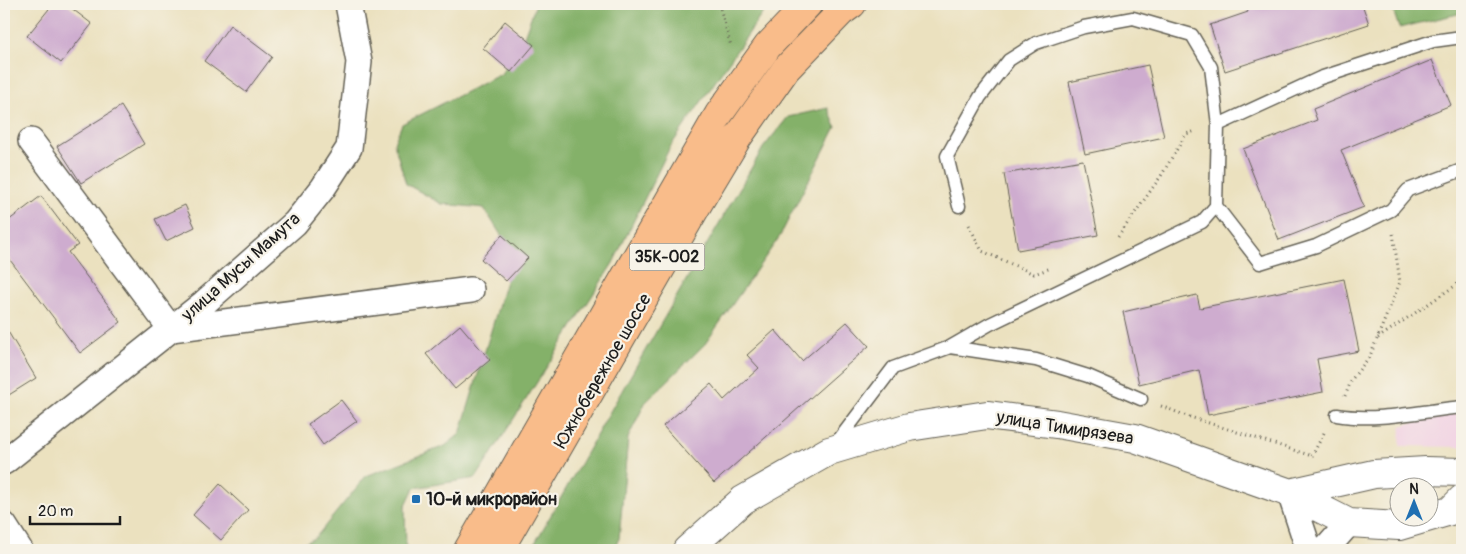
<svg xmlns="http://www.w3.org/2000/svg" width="1466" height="554" font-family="Pangolin,sans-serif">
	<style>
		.built { fill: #f1d0e3 }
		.forest { fill: #84b169; stroke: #506642 }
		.building { fill: #ceaccf }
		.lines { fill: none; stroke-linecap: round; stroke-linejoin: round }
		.service-casing { stroke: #646155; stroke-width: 15 }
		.minor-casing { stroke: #646155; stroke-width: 28 }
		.tertiary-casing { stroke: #646155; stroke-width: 30 }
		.trunk-casing { stroke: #646155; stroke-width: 30 }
		.path { stroke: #646155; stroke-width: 3; stroke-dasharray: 1 4; stroke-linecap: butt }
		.service { stroke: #fff; stroke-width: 12 }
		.minor { stroke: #fff; stroke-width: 25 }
		.tertiary { stroke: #fff; stroke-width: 28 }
		.trunk { stroke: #f9bc8a; stroke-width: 28 }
		.poi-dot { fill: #1f6fb2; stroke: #f7f3e8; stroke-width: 2 }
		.labels { text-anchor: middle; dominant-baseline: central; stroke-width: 4.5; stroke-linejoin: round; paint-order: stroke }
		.shield { fill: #f7f3e8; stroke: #5e5c59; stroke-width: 1 }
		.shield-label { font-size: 16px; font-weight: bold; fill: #1c1c1c }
		.street-label { font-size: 18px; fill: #1c1c1c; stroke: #f7f3e8 }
		.poi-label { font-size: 18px; font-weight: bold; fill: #1c1c1c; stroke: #f7f3e8; text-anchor: start }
	</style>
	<rect width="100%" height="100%" fill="#f7f3e8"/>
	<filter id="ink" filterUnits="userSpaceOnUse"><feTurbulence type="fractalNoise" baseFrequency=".02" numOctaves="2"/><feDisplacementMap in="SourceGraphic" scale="10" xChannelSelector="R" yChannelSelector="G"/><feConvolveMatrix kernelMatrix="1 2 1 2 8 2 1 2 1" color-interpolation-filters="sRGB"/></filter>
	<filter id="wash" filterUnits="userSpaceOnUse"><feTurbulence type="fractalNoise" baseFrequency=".0096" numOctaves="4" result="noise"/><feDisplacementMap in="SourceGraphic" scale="20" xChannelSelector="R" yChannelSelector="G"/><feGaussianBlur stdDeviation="1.12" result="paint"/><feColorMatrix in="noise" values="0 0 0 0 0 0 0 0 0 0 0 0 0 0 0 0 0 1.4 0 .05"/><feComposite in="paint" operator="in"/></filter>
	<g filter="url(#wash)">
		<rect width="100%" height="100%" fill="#ebe1bf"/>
		<path class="built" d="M1447,412L1462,416V447L1400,446L1401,426Z"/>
		<path class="forest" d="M536,4H769L670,147L613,263L476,478L414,488L405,507L406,550H292L316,537L366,476L445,446L460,434L506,281V243L484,208L442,204L406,184L394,143L402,124L501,74L523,39Z
			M1391,4H1462V13L1399,28Z
			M828,108L836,127L780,236L705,344L645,403L628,438L619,539L612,550H531L628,380L763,148L788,117Z"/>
		<g id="blocks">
			<path class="building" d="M53,4H66L92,24L61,63L27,36Z
				M1245,4H1362L1369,24L1225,71L1210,25L1248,12Z
				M505,21L534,45L511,72L483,48Z
				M230,25L272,57L246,92L204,61Z
				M1432,60L1451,105L1341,150L1364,207L1279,240L1243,149L1317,120L1313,109Z
				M1148,65L1164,137L1085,154L1069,82Z
				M121,106L144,144L81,183L57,146Z
				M1083,160L1098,235L1018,250L1004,174Z
				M41,196L78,245L68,252L121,322L80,353L4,252V224Z
				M185,205L195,227L166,241L155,219Z
				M502,235L528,258L506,281L481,259Z
				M1344,279L1359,351L1317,359L1323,392L1208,415L1199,370L1139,384L1123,312L1197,295L1200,308Z
				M847,322L869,346L714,483L663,426L711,384L724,400L759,368L747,355L775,330L802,361Z
				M4,325L36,378L4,398Z
				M460,325L490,360L455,389L426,354Z
				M341,400L357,421L323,445L308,424Z
				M220,484L248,510L221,540L193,515Z"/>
		</g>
	</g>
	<g filter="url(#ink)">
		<use href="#blocks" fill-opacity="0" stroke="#646155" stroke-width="1"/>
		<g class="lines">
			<defs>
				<path id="service" d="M959,206L947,156L980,97L1009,60L1036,43L1084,27L1133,18L1192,35L1211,67L1218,125
					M1216,206L1260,263L1316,246L1391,210L1408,190L1462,170
					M950,347L1036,360L1088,376L1141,399
					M1337,415C1376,422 1422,411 1462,407
					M834,446L893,368L950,347L990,324L1202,222L1216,206L1218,125L1320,78L1433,41L1462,37"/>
				<path id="minor" d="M31,141L171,329L471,290
					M4,462L204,303L295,223L323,188L349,148L359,62L348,4
					M1290,493L1309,550
					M4,525L20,550
					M1325,550L1349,523"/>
				<path id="tertiary" d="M1290,493L1374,474L1426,471L1462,472
					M687,550L743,500L829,451L909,427L987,415L1057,424L1135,438L1290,493L1349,523L1399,526L1450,511L1462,499"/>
				<path id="trunk" d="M468,550L719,114L768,46L808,4
					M499,550L699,202L738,137L786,69L841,12L852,4"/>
			</defs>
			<use href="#service" class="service-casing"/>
			<use href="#minor" class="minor-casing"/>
			<use href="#tertiary" class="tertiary-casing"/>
			<use href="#trunk" class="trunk-casing"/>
			<path class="path" d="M719,4L731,46
				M969,225L982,251L1034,274L1051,268
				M1118,237L1161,176L1186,134L1196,131
				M1378,338L1462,281
				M1345,396L1352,379L1370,356L1400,282L1393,233
				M1161,406L1187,416L1312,456
				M1312,456L1325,431"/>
			<use href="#service" class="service"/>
			<use href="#minor" class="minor"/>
			<use href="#tertiary" class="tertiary"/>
			<use href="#trunk" class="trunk"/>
		</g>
	</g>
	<rect class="poi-dot" x="411" y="494" width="10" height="10" rx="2.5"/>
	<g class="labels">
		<rect class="shield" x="629.5" y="243.5" width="75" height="27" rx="4"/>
		<g class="shield-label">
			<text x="667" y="257">35К-002</text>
		</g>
		<g class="street-label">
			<text transform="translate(241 267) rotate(-42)">улица Мусы Мамута</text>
			<text transform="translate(603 371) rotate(-60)">Южнобережное шоссе</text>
			<text transform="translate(1065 428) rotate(9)">улица Тимирязева</text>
		</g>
		<g class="poi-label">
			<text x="426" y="499">10-й микрорайон</text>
		</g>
	</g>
	<rect width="1466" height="554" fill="none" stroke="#f7f3e8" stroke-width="20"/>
	<g transform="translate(1414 502)"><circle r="24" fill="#f7f3e8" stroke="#9f9d96"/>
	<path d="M0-4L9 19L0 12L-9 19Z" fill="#1f6fb2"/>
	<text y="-8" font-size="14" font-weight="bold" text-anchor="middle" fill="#1c1c1c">N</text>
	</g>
	<path d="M30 516v8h90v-8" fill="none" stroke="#1c1c1c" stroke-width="2.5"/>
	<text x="38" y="516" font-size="15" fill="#1c1c1c" stroke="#f7f3e8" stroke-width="4" paint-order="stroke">20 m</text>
</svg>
